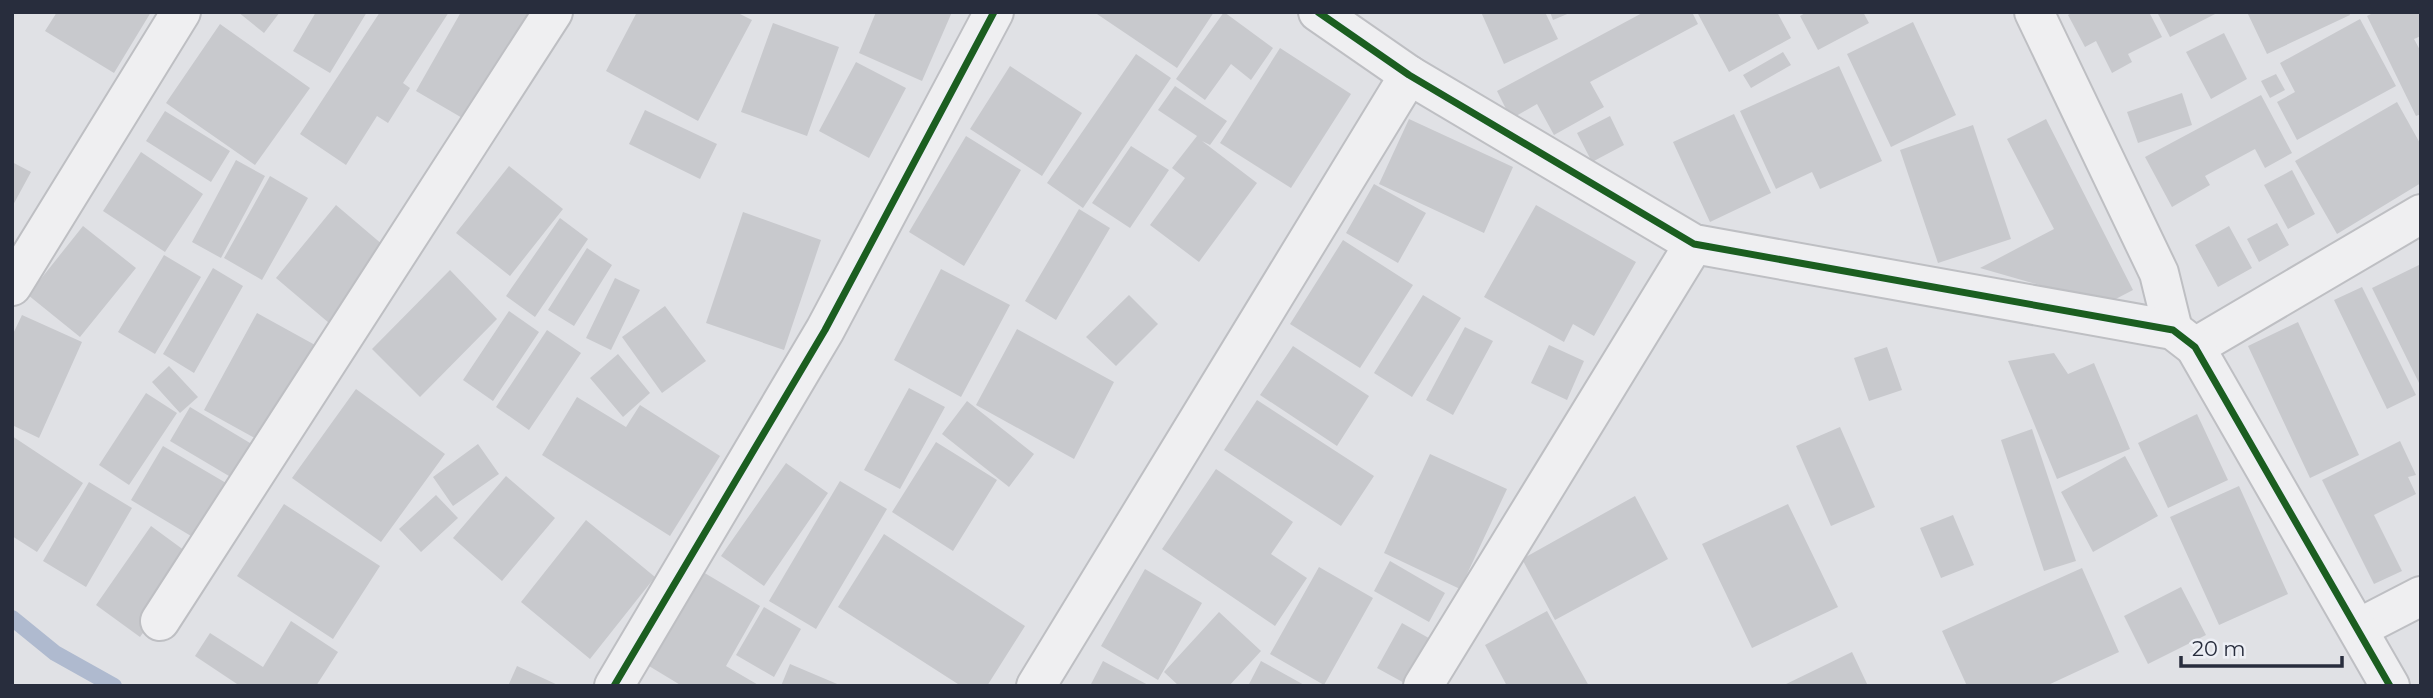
<svg xmlns="http://www.w3.org/2000/svg" width="2433" height="698" font-family="Montserrat,sans-serif">
	<style>
		.lines { fill: none; stroke-linecap: round; stroke-linejoin: round }
		.stream { stroke: #afbacf; stroke-width: 16 }
		.building { fill: #c8c9cd }
		.minor-casing { stroke: #bebfc3; stroke-width: 42 }
		.tertiary-casing { stroke: #bebfc3; stroke-width: 42 }
		.minor { stroke: #efeff1; stroke-width: 38 }
		.tertiary { stroke: #efeff1; stroke-width: 38 }
		.cycleway-casing { stroke: #edeff5; stroke-width: 11 }
		.cycleway { stroke: #1b5e20; stroke-width: 7 }
	</style>
	<rect width="100%" height="100%" fill="#e0e1e5"/>
	<g class="lines">
		<path class="stream" d="M12,618L55,653L114,686"/>
	</g>
	<path class="building" d="M57,12H151L114,73L45,31Z
		M238,12H280L264,33Z
		M316,12H367L330,73L293,51Z
		M380,12H449L403,83L410,88L388,123L377,116L346,165L300,134Z
		M461,12H541L476,126L416,91Z
		M637,12H736L752,20L698,121L606,71Z
		M876,12H952L922,81L859,53Z
		M1094,12H1214L1177,68Z
		M1224,12L1273,48L1251,80L1231,64L1205,100L1176,79Z
		M1481,12H1545L1558,39L1504,64Z
		M1550,12H1572L1553,20Z
		M1644,12H1692L1698,24L1590,82L1604,107L1554,135L1537,104L1511,119L1497,91Z
		M1697,12H1777L1791,38L1729,72Z
		M1807,12H1863L1869,23L1818,50L1800,16Z
		M2073,12H2149L2162,37L2128,54L2132,62L2112,73L2096,41L2085,47L2068,15Z
		M2157,12H2219L2170,37Z
		M2247,12H2349L2350,15L2267,54Z
		M2375,12H2421V36L2414,39L2421,52V114L2416,116L2367,16Z
		M2360,19L2396,86L2297,140L2277,102L2295,92L2280,63Z
		M1913,22L1956,115L1891,147L1847,54Z
		M773,23L839,47L807,136L741,112Z
		M220,24L310,88L255,165L166,103Z
		M2224,33L2247,79L2211,99L2186,52Z
		M1280,48L1351,94L1291,188L1220,143Z
		M1783,52L1791,65L1751,88L1743,75Z
		M1136,54L1171,78L1083,208L1047,183Z
		M856,62L906,88L869,158L819,131Z
		M1010,66L1082,113L1042,176L970,129Z
		M1839,66L1882,161L1820,189L1812,172L1776,189L1740,111Z
		M2276,74L2285,90L2270,98L2261,81Z
		M1175,86L1227,121L1210,145L1202,141L1257,183L1199,262L1150,225L1185,178L1172,168L1197,136L1158,110Z
		M2182,93L2192,125L2138,143L2127,112Z
		M2261,95L2292,153L2265,168L2255,149L2205,176L2210,185L2172,207L2145,157Z
		M2397,102L2421,145V183L2337,234L2295,161Z
		M645,110L717,144L700,179L629,144Z
		M165,111L230,151L211,182L146,141Z
		M1734,114L1771,193L1710,222L1673,142Z
		M1610,116L1624,145L1592,162L1577,133Z
		M1409,119L1513,167L1484,233L1379,184Z
		M2046,119L2133,290L2106,304L1980,268L2054,229L2007,139Z
		M1973,125L2011,239L1938,263L1900,150Z
		M966,136L1021,170L964,266L909,232Z
		M1131,146L1169,170L1130,228L1092,203Z
		M141,152L203,194L165,252L103,211Z
		M236,160L265,176L221,258L192,242Z
		M12,162L31,172L12,207Z
		M509,166L563,209L510,276L456,233Z
		M2292,170L2315,214L2288,229L2264,185Z
		M270,176L308,198L262,280L224,258Z
		M1374,184L1426,213L1398,263L1346,233Z
		M336,205L390,251L329,323L276,278Z
		M1536,205L1636,262L1594,336L1573,324L1564,342L1484,297Z
		M1079,209L1110,228L1056,320L1025,301Z
		M743,212L821,240L784,350L706,323Z
		M560,218L588,239L535,317L506,296Z
		M2277,223L2289,245L2259,262L2247,239Z
		M83,226L136,268L80,337L28,295Z
		M2229,226L2252,268L2218,287L2195,245Z
		M1343,240L1413,285L1360,368L1290,324Z
		M587,248L612,265L574,326L548,310Z
		M164,255L201,277L155,354L118,332Z
		M2421,264V387L2372,288Z
		M213,268L243,286L194,373L163,354Z
		M941,269L1010,305L961,397L894,360Z
		M450,270L497,319L420,397L372,349Z
		M615,278L640,290L611,350L586,338Z
		M2362,287L2416,395L2387,409L2334,300Z
		M1129,295L1158,324L1116,366L1086,337Z
		M1423,295L1461,318L1412,397L1374,373Z
		M665,306L706,361L662,393L622,337Z
		M509,311L539,332L493,401L463,380Z
		M257,313L315,345L260,441L204,410Z
		M22,315L82,342L39,438L12,425V336Z
		M2298,322L2359,455L2310,478L2248,346Z
		M1465,327L1493,341L1453,415L1426,400Z
		M1017,329L1114,382L1074,459L976,405Z
		M547,330L581,353L529,430L496,407Z
		M1549,345L1584,361L1567,400L1531,383Z
		M1293,346L1369,396L1337,446L1260,395Z
		M1887,347L1902,390L1869,401L1854,358Z
		M2054,353L2068,374L2094,363L2130,449L2057,479L2008,361Z
		M618,354L650,393L623,417L590,378Z
		M169,366L198,397L180,413L152,382Z
		M909,388L945,407L900,489L864,470Z
		M356,389L445,454L381,542L292,478Z
		M146,393L177,413L129,485L99,465Z
		M577,397L626,427L640,405L720,456L670,536L542,455Z
		M1257,400L1374,476L1341,526L1224,450Z
		M967,401L1034,454L1009,487L942,434Z
		M190,407L255,446L234,479L170,441Z
		M2197,414L2228,480L2168,508L2138,443Z
		M1840,427L1875,507L1831,526L1796,446Z
		M2032,429L2076,561L2044,571L2001,440Z
		M12,436L83,483L37,552L12,536Z
		M2400,441L2416,475L2408,477L2416,494L2374,515L2402,571L2374,584L2322,480Z
		M936,442L997,480L953,551L892,512Z
		M478,444L499,474L453,506L433,477Z
		M163,446L238,490L206,545L131,500Z
		M1430,454L1507,489L1460,589L1384,553Z
		M2125,456L2158,516L2093,552L2061,492Z
		M786,463L828,493L764,586L721,556Z
		M1216,469L1293,522L1271,554L1307,578L1275,626L1162,549Z
		M506,476L555,518L502,581L453,538Z
		M840,481L887,509L816,629L769,601Z
		M89,482L132,508L86,587L43,561Z
		M2239,486L2288,594L2219,625L2170,517Z
		M436,495L458,518L421,552L399,529Z
		M1635,496L1668,559L1555,620L1522,559Z
		M284,504L380,566L333,639L237,576Z
		M1788,504L1838,607L1752,648L1702,544Z
		M1953,515L1974,565L1941,578L1920,528Z
		M586,520L655,577L590,659L521,602Z
		M151,526L196,559L140,637L96,605Z
		M884,534L1025,626L987,686H961L838,607Z
		M1390,561L1445,593L1429,622L1374,591Z
		M1319,567L1373,598L1324,685L1270,654Z
		M2082,568L2119,652L2046,686H1967L1942,631Z
		M1145,569L1202,603L1158,680L1101,646Z
		M703,572L760,606L726,666L760,686H682L649,666Z
		M2181,587L2206,635L2148,664L2124,616Z
		M764,607L801,629L774,677L736,655Z
		M1547,611L1589,686H1507L1485,645Z
		M1219,612L1261,651L1229,686H1179L1164,672Z
		M291,621L338,652L316,686H240L195,656L210,633L263,667Z
		M1402,623L1434,641L1408,685L1377,668Z
		M1852,652L1868,686H1782Z
		M1103,661L1150,686H1090Z
		M1261,661L1306,686H1248Z
		M790,664L842,686H781Z
		M517,666L560,686H508Z"/>
	<g class="lines">
		<defs>
			<path id="minor" d="M2034,12L2159,273L2173,330
				M12,286L181,12
				M2195,347L2421,214
				M160,621L553,12
				M2359,628L2421,596
				M614,686L825,330L994,12
				M1036,686L1409,75
				M1423,686L1694,244"/>
			<path id="tertiary" d="M1318,12L1409,75L1694,244L2173,330L2195,347L2390,686"/>
		</defs>
		<use href="#minor" class="minor-casing"/>
		<use href="#tertiary" class="tertiary-casing"/>
		<use href="#minor" class="minor"/>
		<use href="#tertiary" class="tertiary"/>
		<defs>
			<path id="cycleway" d="M1318,12L1409,75L1694,244L2173,330L2195,347L2390,686
				M614,686L825,330L994,12"/>
		</defs>
		<use href="#cycleway" class="cycleway-casing"/>
		<use href="#cycleway" class="cycleway"/>
	</g>
	<rect width="2433" height="698" fill="none" stroke="#282d3d" stroke-width="28"/>
	<path d="M2181 656v10h161v-10" fill="none" stroke="#282d3d" stroke-width="3.5"/>
	<text x="2192" y="656" font-size="21" fill="#282d3d" stroke="#edeff5" stroke-width="5" paint-order="stroke">20 m</text>
</svg>
